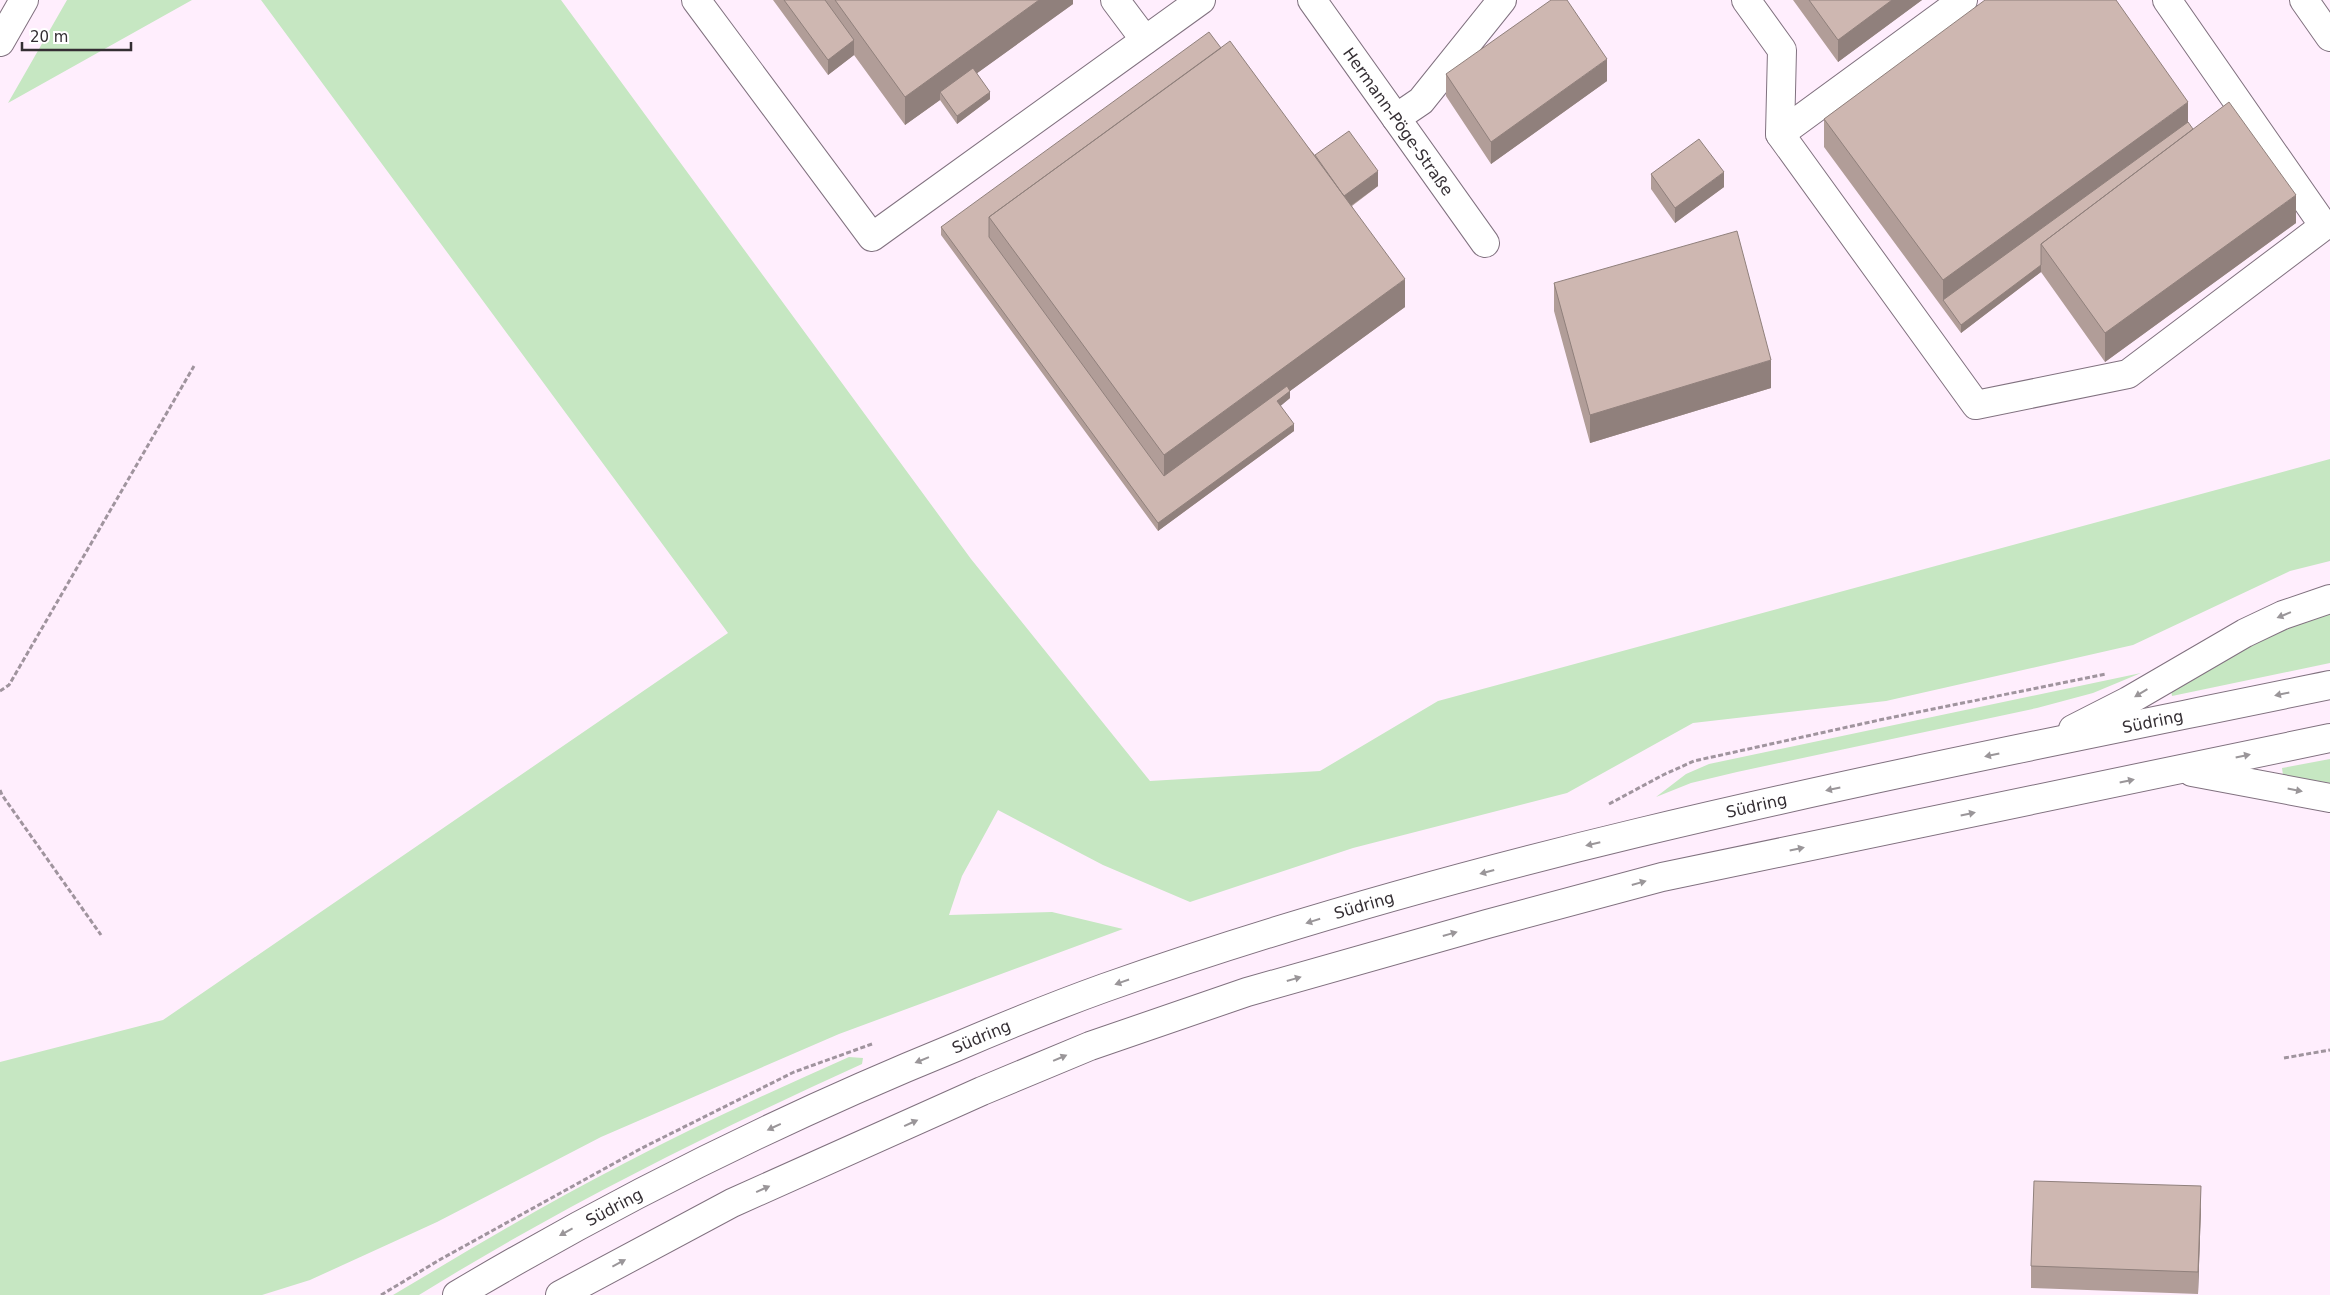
<svg xmlns="http://www.w3.org/2000/svg" width="2330" height="1295" font-family="'DejaVu Sans',sans-serif">
	<style>
		.green { fill: #c6e7c2 }
		.lines { fill: none; stroke-linecap: round; stroke-linejoin: round }
		.minor-casing { stroke: #80717f; stroke-width: 30 }
		.major-casing { stroke: #80717f; stroke-width: 30 }
		.path { stroke: #a0949e; stroke-width: 3; stroke-dasharray: 5 2.5; stroke-linecap: butt }
		.minor { stroke: #fff; stroke-width: 28 }
		.major { stroke: #fff; stroke-width: 28 }
		.wall { fill: #b19d98 }
		.shaded-wall { fill: #90807c }
		.building { fill: #ceb7b1; stroke: #90807c }
		.oneway { fill: #9a9699 }
		.labels { text-anchor: middle; dominant-baseline: central; stroke-width: 4; stroke-linejoin: round; paint-order: stroke }
		.street-label { font-size: 16px; fill: #342e33; stroke: #fff }
	</style>
	<rect width="100%" height="100%" fill="#ffeefd"/>
	<path class="green" d="M67,0H192L8,103Z
		M261,0H561L971,559L1150,781L1320,771L1438,701L2330,459V561L2290,571L2133,645L1886,701L1693,723L1567,793L1353,848L1190,902L1103,865L998,810L962,876L949,915L1052,912L1123,929L839,1034L601,1137L437,1222L310,1280L262,1295H0V1062L163,1020L728,633Z
		M2330,612V663L2172,696L2171,690L2269,635Z
		M2141,673L2093,693L2037,708L1737,772L1691,783L1656,797L1686,774L1709,764Z
		M2330,759V783L2283,775L2282,768Z
		M849,1057L863,1058L862,1064C710,1133 561,1207 419,1295H393C469,1250 545,1204 623,1164C697,1125 773,1091 849,1057Z"/>
	<g class="lines">
		<defs>
			<g id="minor">
				<path d="M696,0L872,237L1201,0"/>
				<path d="M1115,0L1145,40"/>
				<path id="s1" d="M1312,0L1485,243"/>
				<path d="M1746,0L1782,50L1780,134L1976,405L2128,374L2324,226L2167,0"/>
				<path d="M0,42L24,0"/>
				<path d="M1396,118L1421,101L1502,0"/>
				<path d="M1780,134L1963,0"/>
			</g>
			<g id="major">
				<path d="M2304,0L2330,37"/>
				<path d="M2073,729L2128,701L2245,633L2283,615L2330,599"/>
				<path d="M2192,772L2330,798"/>
				<path id="s2" d="M457,1295C617,1200 784,1117 956,1047C1005,1026 1054,1006 1104,988C1501,847 1918,770 2330,685"/>
				<path d="M560,1295L732,1203L982,1091L1090,1046L1247,992L1487,924L1662,877L2330,738"/>
			</g>
		</defs>
		<use href="#minor" class="minor-casing"/>
		<use href="#major" class="major-casing"/>
		<path class="path" d="M0,691L9,685L194,366
			M0,790L2,795L101,935
			M1609,804L1663,775L1694,761L1884,719L2106,674
			M2284,1058L2330,1050
			M381,1295L441,1259L642,1148L794,1072L872,1044"/>
		<use href="#minor" class="minor"/>
		<use href="#major" class="major"/>
	</g>
	<path class="wall" d="M773,0H1073V4L977,73L990,99L957,124L940,100L905,125L854,55L828,75Z
		M1793,0H1922L1838,62Z
		M1221,48L1315,155L1378,186L1352,206L1405,307L1290,391V398L1280,406L1294,431L1158,531L941,235V227Z
		M1446,74L1607,81L1491,164L1446,96Z
		M1824,119L2193,129L2296,223L2105,362L2041,272L1961,333L1824,147Z
		M1651,174L1724,187L1675,223L1651,189Z
		M1554,283L1771,388L1590,443L1554,311Z
		M2201,1208L2198,1294L2031,1288V1266Z"/>
	<path class="shaded-wall" d="M1039,0H1073V4L944,97L940,92V100L905,125V97Z
		M1892,0H1922L1838,62V40Z
		M854,40V55L828,75V60Z
		M1607,59V81L1491,164V142Z
		M990,92V99L957,124V116Z
		M2188,102V130L1943,300V280Z
		M1378,171V186L1338,215V200Z
		M1724,172V187L1675,223V208Z
		M2296,195V223L2105,362V333Z
		M2041,265V272L1961,333V325Z
		M1405,279V307L1290,391V398L1277,409L1164,483V455Z
		M1771,360V388L1590,443V415Z
		M1294,424V431L1158,531V523Z
		M2201,1186V1208L2198,1294V1272Z"/>
	<path class="building" d="M784,0H825L854,40L828,60Z
		M835,0H1039L905,97Z
		M1551,0H1567L1607,59L1491,142L1446,74Z
		M1809,0H1892L1838,40Z
		M1985,0H2116L2188,102L1943,280L1824,119Z
		M1209,32L1221,48L989,217V237L1164,476L1287,386L1290,391L1277,401L1294,424L1158,523L941,227Z
		M1230,41L1405,279L1164,455L989,217Z
		M973,68L990,92L957,116L940,92Z
		M2229,102L2296,195L2105,333L2041,244Z
		M2188,122L2193,129L2041,244V265L1961,325L1943,300Z
		M1349,131L1378,171L1344,196L1315,155Z
		M1699,139L1724,172L1675,208L1651,174Z
		M1737,231L1771,360L1590,415L1554,283Z
		M2034,1181L2201,1186L2198,1272L2031,1266Z"/>
	<defs><path id="oneway-solid" d="M-6-.8H1V-3.2L6.5 0L1 3.2V.8H-6Z" transform="scale(1.25)"/></defs>
	<g class="oneway">
		<use href="#oneway-solid" transform="translate(2284 615) rotate(158)"/>
		<use href="#oneway-solid" transform="translate(2141 693) rotate(149)"/>
		<use href="#oneway-solid" transform="translate(2282 694) rotate(168)"/>
		<use href="#oneway-solid" transform="translate(1992 755) rotate(168)"/>
		<use href="#oneway-solid" transform="translate(2243 756) rotate(-12)"/>
		<use href="#oneway-solid" transform="translate(2127 781) rotate(-12)"/>
		<use href="#oneway-solid" transform="translate(1833 789) rotate(168)"/>
		<use href="#oneway-solid" transform="translate(2295 790) rotate(11)"/>
		<use href="#oneway-solid" transform="translate(1968 814) rotate(-12)"/>
		<use href="#oneway-solid" transform="translate(1593 844) rotate(167)"/>
		<use href="#oneway-solid" transform="translate(1797 849) rotate(-12)"/>
		<use href="#oneway-solid" transform="translate(1487 872) rotate(165)"/>
		<use href="#oneway-solid" transform="translate(1639 883) rotate(-16)"/>
		<use href="#oneway-solid" transform="translate(1313 921) rotate(163)"/>
		<use href="#oneway-solid" transform="translate(1450 934) rotate(-16)"/>
		<use href="#oneway-solid" transform="translate(1294 979) rotate(-16)"/>
		<use href="#oneway-solid" transform="translate(1122 982) rotate(161)"/>
		<use href="#oneway-solid" transform="translate(1060 1058) rotate(-23)"/>
		<use href="#oneway-solid" transform="translate(922 1060) rotate(158)"/>
		<use href="#oneway-solid" transform="translate(911 1123) rotate(-24)"/>
		<use href="#oneway-solid" transform="translate(774 1127) rotate(155)"/>
		<use href="#oneway-solid" transform="translate(763 1189) rotate(-24)"/>
		<use href="#oneway-solid" transform="translate(566 1232) rotate(151)"/>
		<use href="#oneway-solid" transform="translate(619 1263) rotate(-28)"/>
	</g>
	<g class="labels">
		<g class="street-label">
			<text stroke="none"><textPath href="#s1" startOffset="149">Hermann-Pöge-Straße</textPath></text>
			<text stroke="none"><textPath href="#s2" startOffset="1800">Südring</textPath></text>
			<text stroke="none"><textPath href="#s2" startOffset="1395">Südring</textPath></text>
			<text stroke="none"><textPath href="#s2" startOffset="990">Südring</textPath></text>
			<text stroke="none"><textPath href="#s2" startOffset="585">Südring</textPath></text>
			<text stroke="none"><textPath href="#s2" startOffset="180">Südring</textPath></text>
		</g>
	</g>
	<path d="M22 42v8h109v-8" fill="none" stroke="#342e33" stroke-width="2.5"/>
	<text x="30" y="42" font-size="15" fill="#342e33" stroke="#ffffff" stroke-width="4" paint-order="stroke">20 m</text>
</svg>
